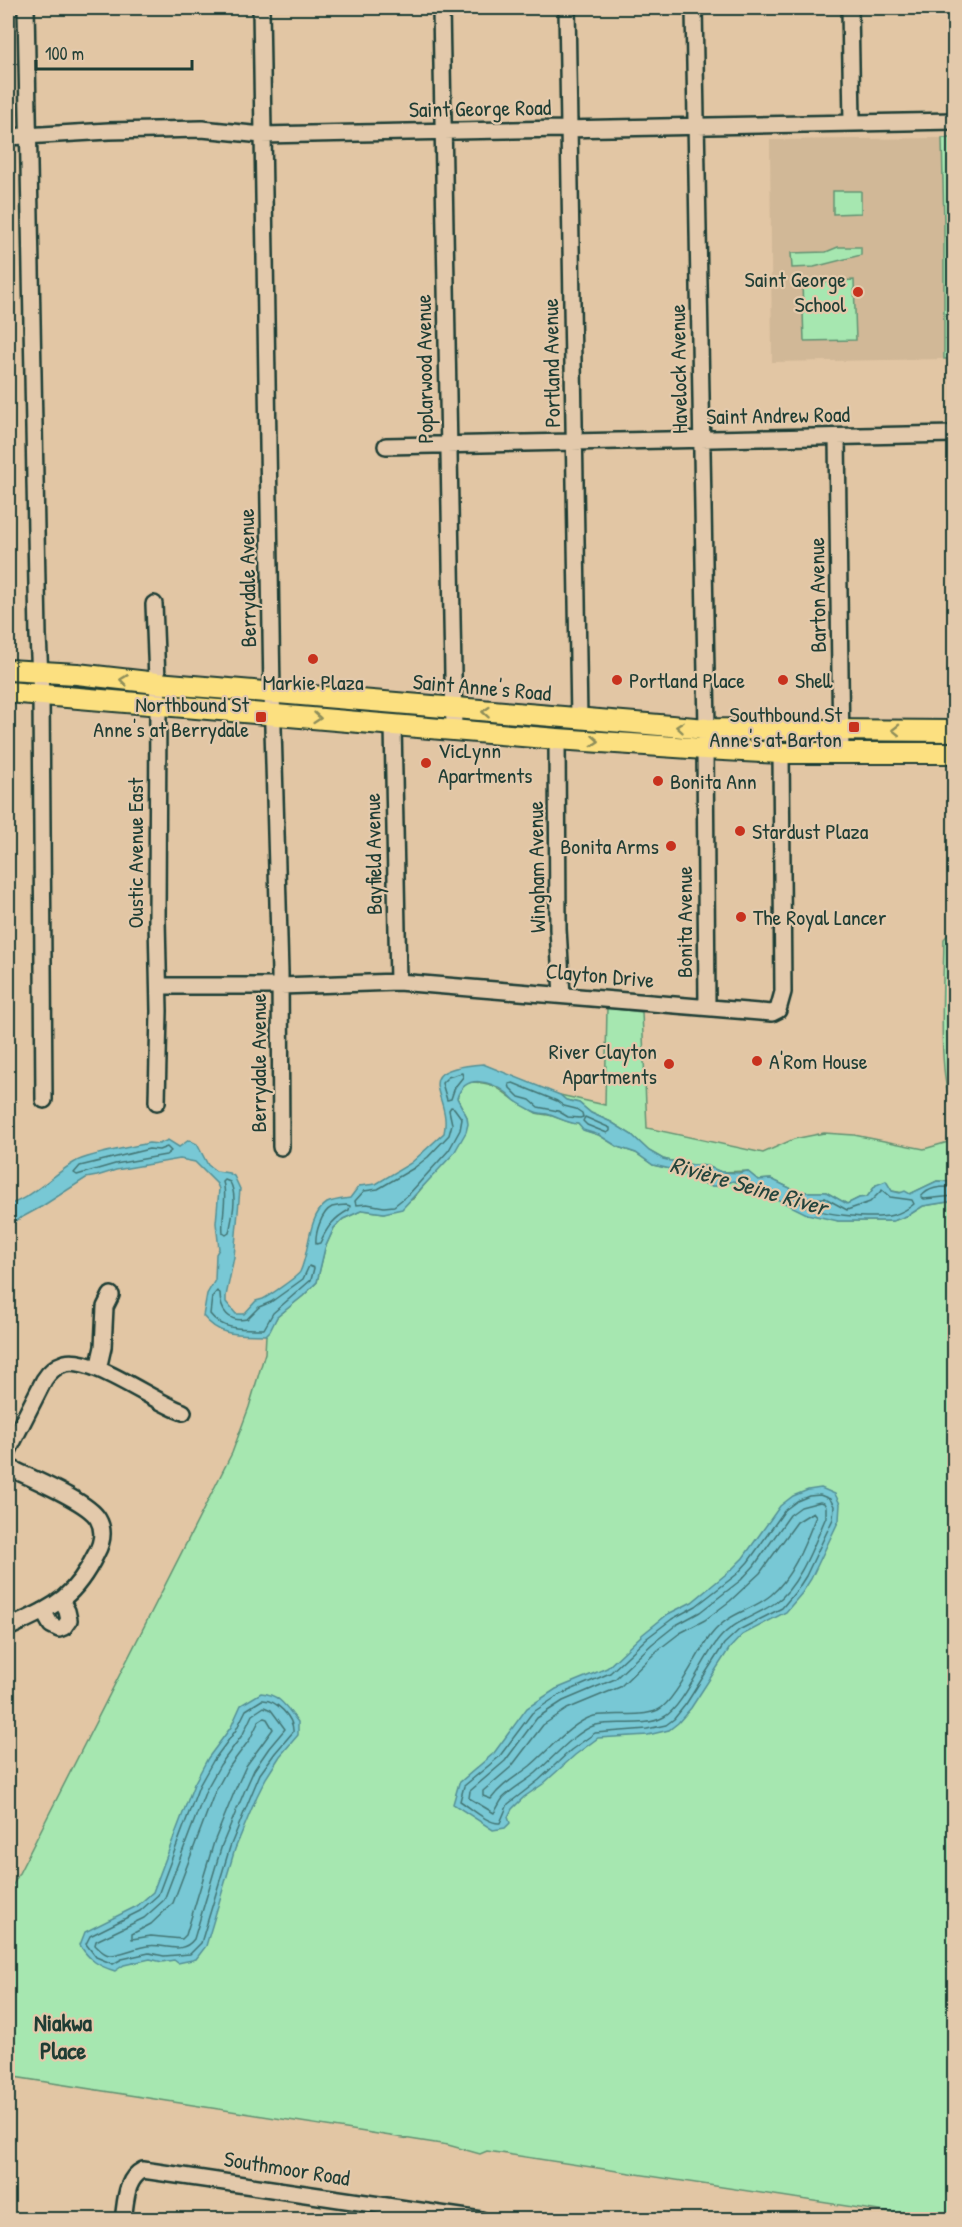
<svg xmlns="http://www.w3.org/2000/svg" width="962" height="2227" font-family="'Patrick Hand',sans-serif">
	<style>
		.built { fill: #d1b897 }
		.green { fill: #a6e7b0; stroke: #629272; stroke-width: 1.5 }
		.water { fill: #78c8d5; stroke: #549095; stroke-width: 1.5 }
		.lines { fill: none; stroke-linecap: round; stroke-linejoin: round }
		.shore { stroke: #437574; stroke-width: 1.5 }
		.minor-casing { stroke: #1f3d34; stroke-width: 20 }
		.major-casing { stroke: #1f3d34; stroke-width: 24 }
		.minor { stroke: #e3c9ab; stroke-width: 15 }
		.major { stroke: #fce080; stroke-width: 20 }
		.oneway { stroke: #8e8e5a }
		.poi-dot { fill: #c8321e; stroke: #e3c9ab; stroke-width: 2 }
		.labels { text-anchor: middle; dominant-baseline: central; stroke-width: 4.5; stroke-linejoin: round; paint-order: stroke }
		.street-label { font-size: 22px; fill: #1f3d34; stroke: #e3c9ab }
		.poi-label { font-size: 22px; fill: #1f3d34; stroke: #e3c9ab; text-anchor: start }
		.water-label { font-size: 24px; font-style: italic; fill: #23443c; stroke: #e3c9ab }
		.neighbourhood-label { font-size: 24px; font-weight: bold; fill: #1f3d34; stroke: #e3c9ab }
	</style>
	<rect width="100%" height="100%" fill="#e2c6a4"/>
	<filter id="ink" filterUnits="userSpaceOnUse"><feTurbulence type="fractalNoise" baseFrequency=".0167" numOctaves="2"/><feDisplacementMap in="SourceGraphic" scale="12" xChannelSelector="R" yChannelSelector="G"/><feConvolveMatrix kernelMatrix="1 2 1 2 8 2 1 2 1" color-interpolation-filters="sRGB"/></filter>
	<g filter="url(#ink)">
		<path class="built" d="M942,138L944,225V359L772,362L770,140Z"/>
		<path class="green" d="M942,138H954V359H944V225Z
			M833,191H861V213L833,214Z
			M838,247H861V255L814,267L792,268L791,253L826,252Z
			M854,280L856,340L804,341L802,283Z
			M954,928L953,1029L954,1040V1109C936,1083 944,975 944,939Z
			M607,1008L642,1012L647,1128L763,1153L794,1139L824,1133L854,1135L924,1149L948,1142L954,1135V1182L937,1181L910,1194L892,1191L876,1185L867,1197L859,1198L847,1204L826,1192H798L771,1179L758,1180L747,1171L721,1172L707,1166L684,1164L663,1159L649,1151L632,1135L611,1122L591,1113L579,1103L566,1100L560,1095L605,1105Z
			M473,1082C497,1083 499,1090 516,1101C518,1103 535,1112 536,1113C542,1115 549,1114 555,1117C564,1120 568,1123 578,1124L584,1130L599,1135L618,1147L636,1153L653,1165L675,1170L710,1186H718L733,1181L746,1184L758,1191L838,1221H893L909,1215L923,1206L954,1201V2219H931L487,2151L480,2154L448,2145L8,2076V1895L232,1453L249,1407L265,1353L266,1335L277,1317L303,1296L317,1282L325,1248L334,1228L343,1219L363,1210L384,1213L413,1199L428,1180L467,1117L457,1098C460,1088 463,1083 473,1082Z"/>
		<path class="water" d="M483,1064L560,1095L566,1100L579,1103L591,1113L611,1122L632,1135L649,1151L663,1159L684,1164L707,1166L721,1172L739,1173L747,1171L758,1180L771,1179L798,1192H826L847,1204L859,1198L867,1197L876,1185L886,1181L892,1191L900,1193L905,1191L910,1194L937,1181L954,1182V1201L923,1206L909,1215L893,1221H838L807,1214L746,1184L733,1181L718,1186H710L675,1170L653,1165L636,1153L618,1147L599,1135L583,1130L578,1124C566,1123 558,1117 547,1114C542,1113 538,1114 533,1111C528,1108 523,1106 517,1102C513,1100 511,1096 507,1093C491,1081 465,1073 457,1098L467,1117L468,1124L466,1132L454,1153L402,1209L384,1213L363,1210L343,1219L334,1228L325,1248L317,1282L303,1296L277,1317L270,1331L266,1335C239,1334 221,1338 203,1316L207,1294L215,1280L216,1254L219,1249L216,1223L219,1189L217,1184L195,1162L180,1159L116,1170L97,1176L86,1178L41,1207L8,1225V1205C34,1197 52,1175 75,1162C88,1154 132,1147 149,1143L159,1144L168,1140L179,1147L189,1140L197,1144L208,1165L216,1171L229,1173L234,1176L240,1189L234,1257L226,1296V1302L236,1314H244L256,1301L263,1299C269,1296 298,1276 300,1272C310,1252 307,1216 327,1203C333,1200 343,1199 350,1198L359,1186L376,1184L411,1163L444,1133C453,1094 404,1070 483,1064Z
			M821,1488L835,1494L840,1504L839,1520L811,1579L802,1593L786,1612L742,1635L729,1649L691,1708L678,1723L669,1730L648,1735L598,1738L575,1755L543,1784L524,1797L512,1809L508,1817L510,1823L505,1828L493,1830L453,1804L459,1783L494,1753L527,1708L556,1689L607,1668L643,1634L668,1614L692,1602L731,1570L743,1558L780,1506L793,1496L808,1490Z
			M261,1693C280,1694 287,1708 298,1722V1735L280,1756L266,1778L257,1796L235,1849L206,1946L196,1959L192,1960L178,1963L174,1960L162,1962L150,1959L124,1965L115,1971C98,1966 89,1960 80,1945L85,1932L137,1906L153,1892L194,1784L208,1758L231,1727L241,1705Z"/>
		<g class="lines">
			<path class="shore" d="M462,1073L463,1077L455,1087L451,1099L447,1100L442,1083L448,1077Z
				M513,1083L557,1101L564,1106L576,1109L582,1113L583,1117L580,1118L568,1117L558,1111L538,1107L530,1100L519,1097L510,1088L509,1084Z
				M451,1107L454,1108L462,1119L460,1130L449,1150L409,1194L394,1206L384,1207L367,1204L356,1205L355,1201L364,1191L378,1189L414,1168L428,1157L449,1135L452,1124L449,1110Z
				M585,1117L610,1128V1131L607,1133L587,1125L583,1121Z
				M167,1147L171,1151L166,1155L115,1164L77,1175L74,1173L80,1166L149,1149L159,1150Z
				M225,1180L230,1182C238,1197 232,1217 229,1233L226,1235L223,1233C221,1217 228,1198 223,1182Z
				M954,1187C942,1187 929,1186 921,1197L924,1199L954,1196
				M882,1190L890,1197L912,1200L914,1204C908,1209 901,1213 893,1215C874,1220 813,1215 799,1202L801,1199L825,1198L847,1210L870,1202Z
				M347,1205L350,1206L349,1210C334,1218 327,1227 320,1243L316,1244C315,1234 321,1212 332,1207C336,1206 343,1205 347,1205Z
				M309,1266L314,1268L311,1280L273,1313L264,1329C244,1329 223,1331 210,1314L212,1297L217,1291L220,1293C220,1311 229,1323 247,1319L259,1307L271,1302L303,1279Z
				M820,1495L830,1499L834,1506L833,1519L806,1576L797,1590L782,1608L739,1630L724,1644L686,1704L674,1719L666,1725L647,1729L595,1733L571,1750L539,1780L508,1804L500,1823C488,1824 471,1808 460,1801L464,1786L499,1757L532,1713L559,1695L610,1673L647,1638L672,1619L696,1606L736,1575L748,1562L785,1510L797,1501L809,1496Z
				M820,1502L824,1503L826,1507V1517C815,1542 799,1587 775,1603C756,1616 734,1621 719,1639C703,1658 683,1707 664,1717C644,1728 617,1720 596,1725C577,1730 551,1760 536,1773C525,1782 513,1788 503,1798C499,1803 497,1809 494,1813L469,1798L470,1791L505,1761L537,1718L563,1701L615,1679L652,1644L676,1625L700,1612L741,1580L754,1566L790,1515L801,1507Z
				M813,1512L816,1516C806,1541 793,1577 771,1595C750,1612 730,1611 711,1635C699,1650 674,1703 658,1710C639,1718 615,1712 594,1716C573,1721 547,1752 530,1766C516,1777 502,1784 491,1799L483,1796V1791L511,1767L543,1725L567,1709L620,1687L658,1650L680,1633L705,1620L730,1601L760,1573L797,1522Z
				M262,1700C276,1699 294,1718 293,1732L275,1753L260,1774L252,1793L230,1847L201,1943L190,1954L164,1956L149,1953L122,1959L113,1964L96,1957L86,1944L90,1936L140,1911L158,1895L199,1786L213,1761L236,1730L246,1710Z
				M264,1707L271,1710L285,1729L269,1748L254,1770L245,1790L222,1845L194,1939C181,1956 165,1943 147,1946C138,1947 117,1956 110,1955C104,1955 99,1949 95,1945L96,1941L144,1918L164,1900L206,1790L220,1765L243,1734L252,1715Z
				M264,1718L267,1719L273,1729L246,1766L236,1788L214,1842L186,1935L182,1939L151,1936L132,1939V1934L151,1924L173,1903L214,1794L227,1770L250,1739L259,1721Z"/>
			<defs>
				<path id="minor" d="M26,8L38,636L41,695L44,1100
					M261,8L272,693L280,973L281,1147
					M441,8L454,730
					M567,8L579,719
					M694,8L707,729L705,749L707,1007
					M850,8L852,122
					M8,137L109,131L202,129L262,135L954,121
					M837,437L841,752
					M386,446L954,434
					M154,604L158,705L157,920L159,1011L157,1102
					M393,725L398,982
					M557,739L558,929L562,995
					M159,986H280L398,982L772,1013L778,1010L783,992L781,753
					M98,1369L103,1347L105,1307L111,1295
					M8,1451L44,1380C49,1372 55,1366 65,1363C93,1356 153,1402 183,1412
					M8,1467C28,1477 88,1501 98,1519C105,1531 102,1543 96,1554C73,1601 52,1607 8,1628
					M43,1611L51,1625L59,1629L64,1627L69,1620L67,1611L61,1600
					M123,2220C126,2202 125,2179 143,2170L481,2220"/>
				<path id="major" d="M8,670L77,674L157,683L707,729L954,731
					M8,692L557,739L705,749L781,753H954"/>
			</defs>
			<use href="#minor" class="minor-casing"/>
			<use href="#major" class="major-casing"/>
			<use href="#minor" class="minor"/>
			<use href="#major" class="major"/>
		</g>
		<defs><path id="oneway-chevron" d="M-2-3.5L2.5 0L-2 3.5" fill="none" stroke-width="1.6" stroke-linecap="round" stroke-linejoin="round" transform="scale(1.5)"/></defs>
		<g class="oneway">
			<use href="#oneway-chevron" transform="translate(124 680) rotate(-173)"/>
			<use href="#oneway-chevron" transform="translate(486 712) rotate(-176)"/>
			<use href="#oneway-chevron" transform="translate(317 718) rotate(5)"/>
			<use href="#oneway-chevron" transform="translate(680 727) rotate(-175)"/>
			<use href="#oneway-chevron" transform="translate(896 730) rotate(-179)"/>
			<use href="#oneway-chevron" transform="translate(595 741) rotate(4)"/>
		</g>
	</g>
	<g class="poi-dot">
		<circle cx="858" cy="292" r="6"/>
		<circle cx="313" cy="659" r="6"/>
		<circle cx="617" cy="680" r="6"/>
		<circle cx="783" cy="680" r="6"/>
		<rect x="255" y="711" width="12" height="12" rx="3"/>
		<rect x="848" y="721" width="12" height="12" rx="3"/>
		<circle cx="426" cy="763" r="6"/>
		<circle cx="658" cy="781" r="6"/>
		<circle cx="740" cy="831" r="6"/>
		<circle cx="671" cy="846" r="6"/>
		<circle cx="741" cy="917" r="6"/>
		<circle cx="757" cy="1061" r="6"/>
		<circle cx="669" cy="1064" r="6"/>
	</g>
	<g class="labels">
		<g class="street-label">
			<text transform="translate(480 108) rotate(-1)">Saint George Road</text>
			<text transform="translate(551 363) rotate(-91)">Portland Avenue</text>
			<text transform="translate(424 369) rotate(-91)">Poplarwood Avenue</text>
			<text transform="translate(678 369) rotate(-91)">Havelock Avenue</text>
			<text transform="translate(778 415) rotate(-1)">Saint Andrew Road</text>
			<text transform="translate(247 578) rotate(-91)">Berrydale Avenue</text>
			<text transform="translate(817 595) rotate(-91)">Barton Avenue</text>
			<text transform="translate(482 687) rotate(5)">Saint Anne's Road</text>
			<text transform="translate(135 853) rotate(-90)">Oustic Avenue East</text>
			<text transform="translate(373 854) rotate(-91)">Bayfield Avenue</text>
			<text transform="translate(536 867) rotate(-91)">Wingham Avenue</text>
			<text transform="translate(684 922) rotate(-90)">Bonita Avenue</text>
			<text transform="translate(600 975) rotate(5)">Clayton Drive</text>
			<text transform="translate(258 1063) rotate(-90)">Berrydale Avenue</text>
			<text transform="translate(287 2168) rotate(9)">Southmoor Road</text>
		</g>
		<g class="poi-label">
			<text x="846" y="279" text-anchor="end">Saint George<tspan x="846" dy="25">School</tspan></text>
			<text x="629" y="680">Portland Place</text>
			<text x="795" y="680">Shell</text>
			<text x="313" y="682" text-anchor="middle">Markie Plaza</text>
			<text x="249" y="704" text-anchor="end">Northbound St<tspan x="249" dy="25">Anne's at Berrydale</tspan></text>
			<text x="842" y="714" text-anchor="end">Southbound St<tspan x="842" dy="25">Anne's at Barton</tspan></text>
			<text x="438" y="750">VicLynn<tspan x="438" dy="25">Apartments</tspan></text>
			<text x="670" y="781">Bonita Ann</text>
			<text x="752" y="831">Stardust Plaza</text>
			<text x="659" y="846" text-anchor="end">Bonita Arms</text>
			<text x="753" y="917">The Royal Lancer</text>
			<text x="657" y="1051" text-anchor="end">River Clayton<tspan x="657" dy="25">Apartments</tspan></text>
			<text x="769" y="1061">A'Rom House</text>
		</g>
		<g class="water-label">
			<text transform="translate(749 1185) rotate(16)">Rivière Seine River</text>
		</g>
		<g class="neighbourhood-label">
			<text x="63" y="2022">Niakwa<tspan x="63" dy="28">Place</tspan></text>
		</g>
	</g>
	<rect width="962" height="2227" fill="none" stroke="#e3c9ab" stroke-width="30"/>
	<rect x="15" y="15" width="932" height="2197" fill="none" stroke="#1f3d34" stroke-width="2" filter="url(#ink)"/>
	<path d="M36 60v9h156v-9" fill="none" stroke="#1f3d34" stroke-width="3"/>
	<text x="45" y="60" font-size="18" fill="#1f3d34" stroke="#e3c9ab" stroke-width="4.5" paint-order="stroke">100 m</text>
</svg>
